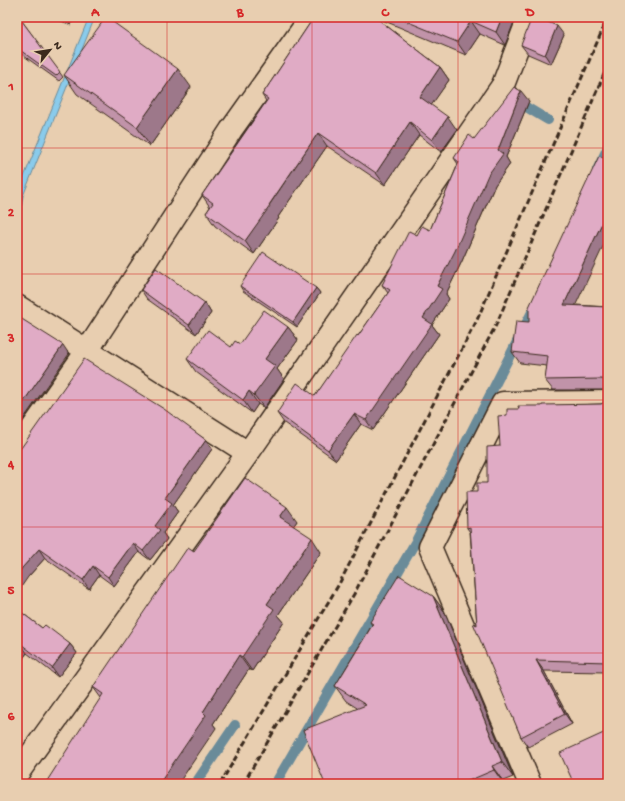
<svg xmlns="http://www.w3.org/2000/svg" width="625" height="801" font-family="'Gochi Hand',sans-serif">
	<style>
		.water { fill: #8acbeb; stroke: #6a8b99 }
		.lines { fill: none; stroke-linecap: round; stroke-linejoin: round }
		.stream { stroke: #6a8b99; stroke-width: 10 }
		.minor-casing { stroke: #3b2a1e; stroke-width: 25 }
		.minor { stroke: #e8ceb0; stroke-width: 22 }
		.rail { stroke: #3b2a1e; stroke-width: 3; stroke-dasharray: 6 3; stroke-linecap: butt }
		.wall { fill: #c193a9; stroke: #3b2a1e }
		.shaded-wall { fill: #9d788a; stroke: #3b2a1e }
		.building { fill: #e0abc5; stroke: #3b2a1e }
		.grid { fill: none; stroke: #d62828; stroke-width: 1; stroke-opacity: 0.55 }
		.neatline { fill: none; stroke: #d62828; stroke-width: 1.5 }
		.grid-label { font-size: 13px; text-anchor: middle; font-weight: bold; fill: #d62828 }
	</style>
	<rect width="100%" height="100%" fill="#e8ceb0"/>
	<filter id="ink" filterUnits="userSpaceOnUse"><feTurbulence type="fractalNoise" baseFrequency=".025" numOctaves="2"/><feDisplacementMap in="SourceGraphic" scale="8" xChannelSelector="R" yChannelSelector="G"/><feConvolveMatrix kernelMatrix="1 2 1 2 8 2 1 2 1" color-interpolation-filters="sRGB"/></filter>
	<g filter="url(#ink)">
		<path class="water" d="M89,17H95L23,196L17,235V194Z"/>
		<g class="lines">
			<path class="stream" d="M516,101L548,120
				M597,170L608,147
				M195,784L235,725
				M275,784L416,541L535,306"/>
			<defs>
				<path id="minor" d="M17,306L248,453
					M17,450L87,351L231,130L307,23
					M17,774L248,453L503,85L529,17
					M530,784L430,547L503,403L608,402"/>
			</defs>
			<use href="#minor" class="minor-casing"/>
			<use href="#minor" class="minor"/>
			<path class="rail" d="M220,784L339,584L477,320L608,17
				M243,784L354,594L496,325L608,65"/>
		</g>
		<path class="wall" d="M17,17H19L63,77L59,81L17,51Z
			M52,17H74L71,25Z
			M314,17H516L505,45L480,34L466,55L375,17L440,67L449,80L431,105L457,130L441,152L419,135L385,185L327,146L278,217L279,218L254,254L215,226L206,213L210,207L202,195L266,101L262,95Z
			M564,35L551,64L528,54L521,45Z
			M64,75L191,87L150,146L77,94Z
			M529,101L506,157L510,164L495,185L462,261L446,294L449,299L432,325L439,334L373,430L361,424L336,460L284,423L277,413L315,396L358,336L388,293L382,285L417,235L430,230L458,164L454,158L474,139Z
			M240,286L316,288L320,293L297,327L243,291Z
			M141,290L205,303L211,313L196,334L147,299Z
			M576,305L608,307V390H553L545,380L547,366L520,363L512,352L529,322Z
			M288,327L298,340L277,369L284,379L264,408L258,404L252,413L196,372L187,359L231,347Z
			M608,401V672L544,671L572,724L528,747L521,737L477,625L470,532L467,528L477,492L487,483L500,446L507,415L519,409L542,406L601,404Z
			M206,440L212,449L173,505L178,512L163,533L167,539L150,560L139,552L114,586L99,575L89,589L45,558L28,577L17,452Z
			M297,521L293,526L321,552L278,615L284,622L252,671L249,669L213,724L216,728L101,698L93,687L194,551Z
			M433,596L444,611L513,777L503,781L504,784H325L357,708L346,701L335,686L372,625L370,622Z
			M17,609L42,628L70,644L77,653L58,677L27,653L17,666Z"/>
		<path class="shaded-wall" d="M66,17H74L71,25Z
			M502,17H516L505,45L496,32Z
			M471,21L480,34L466,55L457,42Z
			M557,26L564,35L551,64L545,55Z
			M440,67L449,80L428,110L420,97Z
			M178,69L191,87L150,146L137,127Z
			M521,91L529,101L506,157L510,164L495,185L462,261L446,294L449,299L432,325L439,334L373,430L366,420L423,318L498,150Z
			M448,117L457,130L441,152L432,140Z
			M410,122L419,135L385,185L376,173Z
			M318,133L327,146L278,217L279,218L254,254L245,241Z
			M608,210V236L571,315L564,305Z
			M316,288L320,293L297,327L293,322Z
			M205,303L211,313L196,334L189,325Z
			M288,327L298,340L277,369L284,379L264,408L254,395L265,359Z
			M63,345L69,354L17,428V411Z
			M249,391L258,404L252,413L243,400Z
			M354,414L361,424L336,460L328,450Z
			M206,440L212,449L173,505L178,512L163,533L167,539L150,560L143,551L155,526L165,498Z
			M287,507L297,521L290,531L280,517Z
			M312,538L321,552L278,615L284,622L252,671L242,657L267,604Z
			M133,543L139,552L114,586L108,577Z
			M39,549L45,558L28,577L17,593V575L22,568Z
			M93,566L99,575L89,589L83,580Z
			M433,596L444,611L513,777L502,762Z
			M21,644L27,653L17,666V649Z
			M70,644L77,653L58,677L52,668Z
			M239,655L249,669L213,724L216,728L178,784H159L203,712Z
			M536,660L544,671L572,724L565,714Z
			M492,766L503,781L504,784L494,770Z"/>
		<path class="building" d="M17,17H19L60,72L56,76L17,48Z
			M106,17L178,69L137,127L64,75Z
			M314,17H375L440,67L420,97L448,117L432,140L410,122L376,173L318,133L269,205L270,206L245,241L206,213L213,203L202,195L268,99L262,95Z
			M396,17H502L496,32L471,21L457,42Z
			M532,17H537L557,26L545,55L521,45Z
			M514,87L521,91L498,150L503,154L488,175L455,251L437,286L442,289L423,318L432,324L366,420L354,414L328,450L277,413L297,383L315,396L357,335L358,336L390,290L382,285L409,231L417,235L422,226L430,230L459,162L454,158L469,135L474,139Z
			M599,156L608,160V210L564,305L608,307V382L606,380L601,379L545,380L548,356L512,352L516,321L529,322V307Z
			M263,252L316,288L293,322L240,286Z
			M156,268L205,303L189,325L141,290Z
			M264,310L288,327L265,359L275,366L254,395L249,391L243,400L187,359L208,330L231,347L235,341L240,344Z
			M17,316L63,345L17,411Z
			M84,359L164,409L206,440L165,498L172,503L155,526L160,530L143,551L133,543L108,577L93,566L83,580L39,549L22,568L17,575V452L21,448Z
			M608,401V662L536,660L565,714L521,737L473,623L477,625L470,527L467,528L466,492H477V483H487V447L500,446L498,416L507,415V409H519L518,406H542V405L601,404Z
			M245,478L287,507L280,517L312,538L267,604L274,609L242,657L239,655L203,712L206,715L159,784H45L103,694L93,687L188,547L194,551Z
			M399,575L433,596L502,762L492,766L494,770L461,784H325L303,730L366,705L335,686L373,624L370,622Z
			M17,609L42,628L45,625L70,644L52,668L21,644L17,649Z
			M608,731V784H574L560,753Z"/>
	</g>
	<path class="grid" d="M167,17V784M312,17V784M458,17V784M17,148H608M17,274H608M17,400H608M17,527H608M17,653H608"/>
	<rect width="625" height="801" fill="none" stroke="#e8ceb0" stroke-width="44"/>
	<g transform="translate(50 50) rotate(60)" stroke="#e8ceb0" stroke-width="3" paint-order="stroke">
	<path d="M0-3L7 15L0 10L-7 15Z" fill="#3b2a1e"/>
	<text y="-6" font-size="11" font-weight="bold" text-anchor="middle" fill="#3b2a1e">N</text>
	</g>
	<rect x="22" y="22" width="581" height="757" class="neatline"/>
	<g class="grid-label">
		<text x="95" y="16">A</text>
		<text x="240" y="16">B</text>
		<text x="385" y="16">C</text>
		<text x="530" y="16">D</text>
		<text x="11" y="90">1</text>
		<text x="11" y="216">2</text>
		<text x="11" y="342">3</text>
		<text x="11" y="468">4</text>
		<text x="11" y="594">5</text>
		<text x="11" y="720">6</text>
	</g>
</svg>
